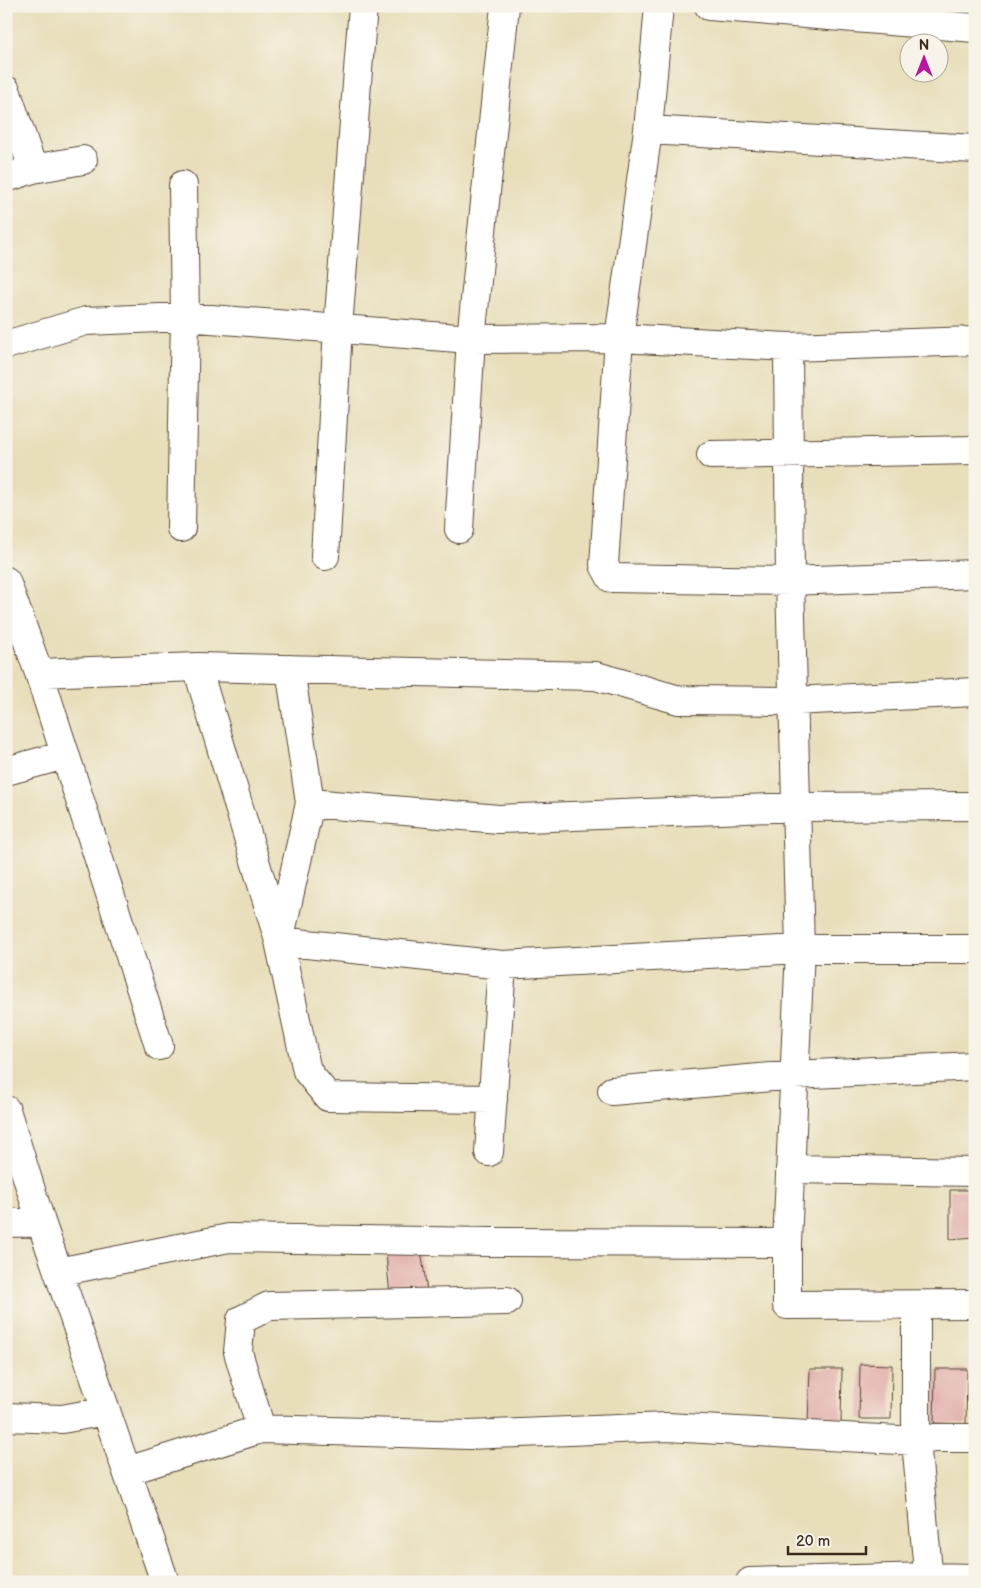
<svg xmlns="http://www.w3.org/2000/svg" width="981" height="1588" font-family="'Balsamiq Sans',sans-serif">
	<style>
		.building { fill: #e2afab }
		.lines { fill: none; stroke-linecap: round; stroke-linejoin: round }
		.minor-casing { stroke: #554535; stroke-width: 30 }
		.minor { stroke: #fff; stroke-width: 28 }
	</style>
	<rect width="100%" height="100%" fill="#f7f3e8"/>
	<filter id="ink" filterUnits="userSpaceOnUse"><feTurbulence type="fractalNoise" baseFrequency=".02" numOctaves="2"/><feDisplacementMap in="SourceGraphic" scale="10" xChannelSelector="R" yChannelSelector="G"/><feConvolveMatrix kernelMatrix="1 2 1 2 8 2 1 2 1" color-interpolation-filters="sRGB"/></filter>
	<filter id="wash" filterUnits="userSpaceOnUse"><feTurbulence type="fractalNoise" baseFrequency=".0096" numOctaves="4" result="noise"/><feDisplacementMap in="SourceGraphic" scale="20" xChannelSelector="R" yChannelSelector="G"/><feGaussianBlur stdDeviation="1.12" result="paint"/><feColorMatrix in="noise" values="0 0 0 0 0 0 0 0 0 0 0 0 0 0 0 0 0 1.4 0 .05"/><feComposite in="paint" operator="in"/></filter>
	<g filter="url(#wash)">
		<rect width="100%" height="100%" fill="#e8deba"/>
		<g id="blocks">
			<path class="building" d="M950,1190H975V1237L950,1239Z
				M421,1250L427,1291L390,1296L386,1253Z
				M860,1364L892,1365L891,1419H859Z
				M810,1369H842L841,1424L808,1423Z
				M935,1369H967L966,1424L934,1423Z"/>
		</g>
	</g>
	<g filter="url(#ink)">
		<use href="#blocks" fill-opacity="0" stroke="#554535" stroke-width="1"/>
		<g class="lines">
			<defs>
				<path id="minor" d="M659,6L648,130L619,338L604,565L611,578L790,581L975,574
					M709,6L975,28
					M6,90L33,169
					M648,130L975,149
					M6,178L33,169L83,160
					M6,345L86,321L185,317L471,339L459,529
					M788,347L975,341
					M711,455L975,450
					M181,528L185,317L183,185
					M325,556L338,328L363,6
					M6,581L39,673L159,1046
					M197,667L279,941L502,965L800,949L790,581L788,347L619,338L471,339L505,6
					M290,669L310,803L279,941L307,1071L328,1097L493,1099
					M39,673L197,667L596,676L679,700L793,701L975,692
					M6,771L65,755
					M310,803L499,819L796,807L975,806
					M975,949H800L787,1243V1305L975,1304
					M612,1091L794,1075L975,1066
					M6,1110L41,1222L165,1582
					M489,1152L502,965
					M790,1169L975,1172
					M6,1223L41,1222
					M58,1272L229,1238L489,1242L787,1243
					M916,1305V1441L929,1582
					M6,1417L62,1419L106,1411
					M261,1429L238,1352L241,1320L269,1306L507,1301
					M127,1471L261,1429L469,1435L667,1427L916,1441L935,1438H975
					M750,1582L929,1577L975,1578"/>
			</defs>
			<use href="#minor" class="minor-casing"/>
			<use href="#minor" class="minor"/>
		</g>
	</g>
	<rect width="981" height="1588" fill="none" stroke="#f7f3e8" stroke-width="25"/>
	<g transform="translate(924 58)"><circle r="24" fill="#f7f3e8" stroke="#aca397"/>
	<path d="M0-4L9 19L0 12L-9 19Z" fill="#b5179e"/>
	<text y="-8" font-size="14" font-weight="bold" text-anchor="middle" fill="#3b2a1e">N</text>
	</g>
	<path d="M788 1546v8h78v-8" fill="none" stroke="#3b2a1e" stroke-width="2.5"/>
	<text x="796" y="1546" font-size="15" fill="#3b2a1e" stroke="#f7f3e8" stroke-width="4" paint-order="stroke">20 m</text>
</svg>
